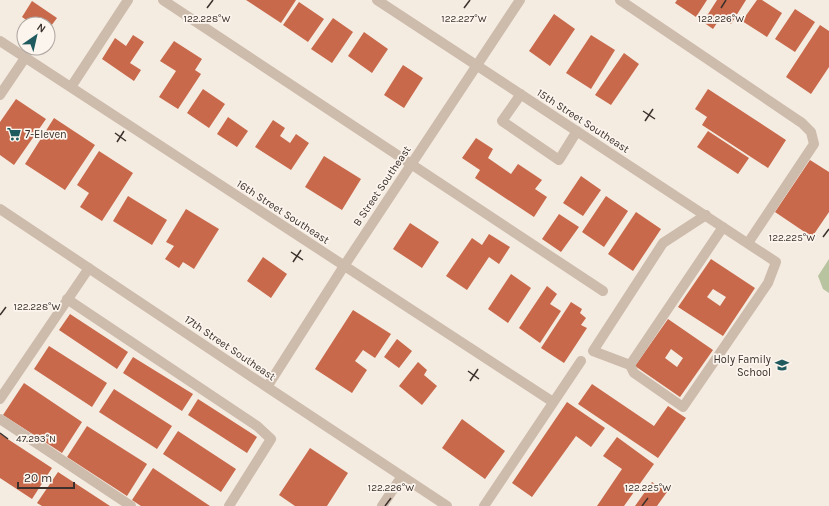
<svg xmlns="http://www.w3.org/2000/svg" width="829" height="506" font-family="Karla,sans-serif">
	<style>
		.green { fill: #b8c4a0 }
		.building { fill: #c8694b; fill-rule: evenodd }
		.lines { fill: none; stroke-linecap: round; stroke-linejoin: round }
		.minor { stroke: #cdbbac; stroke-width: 10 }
		.ticks { fill: none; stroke: #3b302b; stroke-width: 1.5 }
		.labels { text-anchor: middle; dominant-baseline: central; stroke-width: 3.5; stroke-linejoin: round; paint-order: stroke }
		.street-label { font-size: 11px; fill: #3b302b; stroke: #fbf5ee }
		.poi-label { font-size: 11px; fill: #3b302b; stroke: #fbf5ee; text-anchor: start }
		.ticks-label { font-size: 10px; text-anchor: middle; fill: #3b302b; stroke: #fbf5ee; stroke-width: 3.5; stroke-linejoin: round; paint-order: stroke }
	</style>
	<rect width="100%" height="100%" fill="#f4ebe1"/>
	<path class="green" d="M829,259V293L823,289L818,276Z"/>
	<path class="building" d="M246,0H296L281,23Z
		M677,0H707L696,17L675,3Z
		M717,0H746L731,24L721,17L713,29L703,22Z
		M757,0H762L782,13L767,37L742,21Z
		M32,1L57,18L48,30V24H32L22,17Z
		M299,2L324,19L308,42L283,25Z
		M795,9L815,22L795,52L775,39Z
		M554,14L575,29L550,66L529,51Z
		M333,18L353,32L332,63L311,49Z
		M820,25L829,31V67L811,94L786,77Z
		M364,32L388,49L372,73L348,56Z
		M133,35L144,42L130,63L141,70L134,81L102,59L115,38L126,46Z
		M591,35L615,50L591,89L566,73Z
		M174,41L202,59L195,70L201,74L178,109L159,97L176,71L160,61Z
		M624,53L639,64L611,105L595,95Z
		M403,65L423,78L404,108L384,95Z
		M203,89L225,104L209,128L187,113Z
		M708,89L786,140L768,168L702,125L707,117L695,109Z
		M16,99L46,119L14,165L0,155V122Z
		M228,117L248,131L237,147L217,134Z
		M54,118L95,145L65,190L25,164Z
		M273,120L285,128L280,136L290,143L296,134L309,143L291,170L255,147Z
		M708,131L749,158L738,174L697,147Z
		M476,138L493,149L488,158L511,174L518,164L542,180L535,189L547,197L534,217L475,178L480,170L462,158Z
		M99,151L133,173L102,221L80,207L89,193L77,185Z
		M324,156L361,179L342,210L305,187Z
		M810,160L829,172V212L812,237L775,212Z
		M581,176L601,190L583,216L563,203Z
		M128,196L167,220L152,245L113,221Z
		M606,196L628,211L604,247L582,232Z
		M186,209L219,229L194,269L183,262L179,268L165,259L174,246L166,242Z
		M636,212L661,229L633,271L608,254Z
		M559,214L579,227L561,252L542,239Z
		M410,223L439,242L422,268L393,249Z
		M489,234L510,247L499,264L489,257L467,290L446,276L472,238L482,245Z
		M263,257L287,274L271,298L247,281Z
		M711,259L755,288L723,336L678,307ZM713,289L726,297L720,306L707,297Z
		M511,274L531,288L508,323L488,309Z
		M547,286L557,294L550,304L561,311L540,343L519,328Z
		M571,302L582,309L580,313L586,318L581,325L587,328L564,363L541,348Z
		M353,310L391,334L375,358L363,350L355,361L367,370L352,393L315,369Z
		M70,314L128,352L117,369L59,330Z
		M668,319L713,350L680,397L635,366ZM671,349L683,358L677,367L665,358Z
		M397,339L412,351L399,368L384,357Z
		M49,346L107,383L92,407L34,369Z
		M133,357L193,394L182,411L123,373Z
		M418,362L427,370L424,375L437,386L422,405L399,386Z
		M24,383L82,422L62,453L3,415Z
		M592,384L654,426L668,406L686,418L658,458L578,404Z
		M114,389L172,426L157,449L99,412Z
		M198,399L257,437L247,453L188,415Z
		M567,402L605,428L591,447L576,436L532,497L512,483Z
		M462,419L505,451L485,479L442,448Z
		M87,426L147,464L127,496L67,457Z
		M178,431L236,469L221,492L163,454Z
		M0,434L52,468L32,499L0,478Z
		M617,437L654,464L624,506H597L622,469L603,456Z
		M310,448L348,473L327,506H295L279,495Z
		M153,468L210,506H141L132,500Z
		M58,472L110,506H42L37,503Z
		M652,482L667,492L657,506H635Z"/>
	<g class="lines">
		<path class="minor" d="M163,0L603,291
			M377,0L776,262L768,283L683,407L634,373L630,365
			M620,0L802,123L811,132L814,144L748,243
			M0,41L553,402
			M71,87L128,0
			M521,94L502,121L559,160L577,131
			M0,95L25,58
			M0,209L267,387L447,506
			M706,215L663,243L593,351L630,365L723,227
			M67,299L257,426L271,439L229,506
			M267,387L344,266L520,0
			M0,399L89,268
			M0,419L131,506
			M382,506L402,476
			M484,506L581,361"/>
	</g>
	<path class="ticks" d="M207,8L213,0M464,8L470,0M721,8L726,0M643,111L655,119M645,121L653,109M115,133L126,141M117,142L124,131M823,237L829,229M291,252L303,260M293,262L301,250M0,315L6,307M468,371L479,379M470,381L478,369M0,433L8,439M385,506L391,498M642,506L648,498"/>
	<defs>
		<symbol id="supermarket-bare" viewBox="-9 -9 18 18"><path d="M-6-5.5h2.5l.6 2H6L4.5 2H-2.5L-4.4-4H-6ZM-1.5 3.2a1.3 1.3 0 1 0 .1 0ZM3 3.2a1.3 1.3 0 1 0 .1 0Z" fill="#1f5a5e" stroke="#fbf5ee" stroke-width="2.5" paint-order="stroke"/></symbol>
		<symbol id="school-bare" viewBox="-9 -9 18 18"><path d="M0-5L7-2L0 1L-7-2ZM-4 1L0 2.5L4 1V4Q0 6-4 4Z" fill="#1f5a5e" stroke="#fbf5ee" stroke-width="2.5" paint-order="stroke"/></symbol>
	</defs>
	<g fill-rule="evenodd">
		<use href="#supermarket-bare" x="4" y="124" width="20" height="20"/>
		<use href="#school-bare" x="772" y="355" width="20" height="20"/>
	</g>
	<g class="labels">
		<g class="street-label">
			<text transform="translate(583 121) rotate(33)">15th Street Southeast</text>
			<text transform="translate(382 186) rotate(-56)">B Street Southeast</text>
			<text transform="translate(283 212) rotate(33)">16th Street Southeast</text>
			<text transform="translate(230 348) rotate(34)">17th Street Southeast</text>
		</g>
		<g class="poi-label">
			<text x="25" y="134">7-Eleven</text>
			<text x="771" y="359" text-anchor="end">Holy Family<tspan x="771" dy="13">School</tspan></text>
		</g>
	</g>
	<g class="ticks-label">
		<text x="207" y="22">122.228°W</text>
		<text x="464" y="22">122.227°W</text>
		<text x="721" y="22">122.226°W</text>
		<text x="792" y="241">122.225°W</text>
		<text x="37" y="310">122.228°W</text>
		<text x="36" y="442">47.293°N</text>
		<text x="391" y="491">122.226°W</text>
		<text x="648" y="491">122.225°W</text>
	</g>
	<g transform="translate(36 36) rotate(34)"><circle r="19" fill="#fbf5ee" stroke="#aea6a0"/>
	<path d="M0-3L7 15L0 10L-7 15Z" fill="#1f5a5e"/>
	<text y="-6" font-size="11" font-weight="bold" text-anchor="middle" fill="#3b302b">N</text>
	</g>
	<path d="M18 482v6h56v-6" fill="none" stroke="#3b302b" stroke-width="2"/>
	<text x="24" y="482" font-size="12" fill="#3b302b" stroke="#fbf5ee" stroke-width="3" paint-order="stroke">20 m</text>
</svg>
